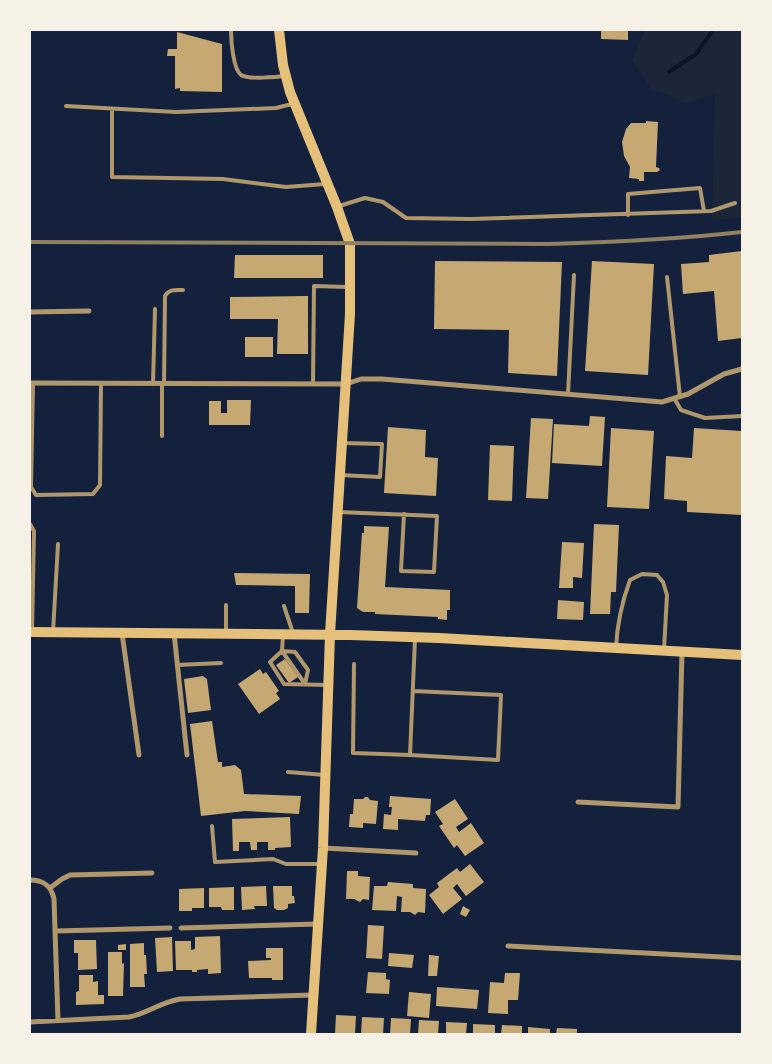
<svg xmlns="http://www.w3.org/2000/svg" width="772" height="1064" font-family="'Sofia Sans Condensed',sans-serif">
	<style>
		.green { fill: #1d2539 }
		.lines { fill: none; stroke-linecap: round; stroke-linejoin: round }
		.stream { stroke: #0b132b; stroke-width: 4 }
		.building { fill: #c6a872 }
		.service { stroke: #b1986c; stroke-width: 4 }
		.minor { stroke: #b1986c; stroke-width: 5 }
		.secondary { stroke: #e5c07b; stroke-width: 10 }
		.rail { stroke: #918062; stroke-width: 4 }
	</style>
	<rect width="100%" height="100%" fill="#14213d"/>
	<path class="green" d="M645,30H742V218L712,220L715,94L685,103L652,89L632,61Z"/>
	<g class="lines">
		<path class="stream" d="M669,72L696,54L713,30"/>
	</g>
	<path class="building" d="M601,30H628V40L601,39Z
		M177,32L222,44V92L180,91V88L175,89V56H167L168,49H177Z
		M646,121L658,122L656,167L659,168L660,170L657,172H644V181H639V179L629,178L630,167L624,156L622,142L626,129L631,123H646Z
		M742,251V338L718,341L714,291L683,294L681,264L709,262V255Z
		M235,255H323V278H234Z
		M435,261L562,262L557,376L508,373L509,330L434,329Z
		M592,261L654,264L648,375L585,371Z
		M308,296V354H277L278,319H230V297Z
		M245,337H273V357H245Z
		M227,400H251L250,425H209V401H221V413H227Z
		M590,416L605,417L602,466L552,463L554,424L589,426Z
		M531,418L553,419L548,499L526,498Z
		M388,427L426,430L425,457L438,458L436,496L384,493Z
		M611,428L654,431L649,509L607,507Z
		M694,428L742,431V515L687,512V501L664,499L666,456L692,458Z
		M490,445L514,446L512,501L488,500Z
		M594,524L619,525L616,592H611L610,614H590Z
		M364,526L389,527L385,587L450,590V610H447V620L438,619V617L375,614V612H363L357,608L362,533H364Z
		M562,542L584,543L582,578L573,577V588H559Z
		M234,573L310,574L309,613H295V586L236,585Z
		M558,600L584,602L583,620L557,619Z
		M285,659L298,677L289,683L276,665Z
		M260,669L263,674L266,672L279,691L276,693L280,699L259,714L238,684Z
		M203,676L207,679L211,710L188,713L184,679Z
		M212,721L218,762H222V767L235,765L241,770L244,794L301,796L299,814L245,811L201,816L190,724Z
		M390,796L431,799L430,815H426L425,821L398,819V830L383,829L384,814L391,815L392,807H389Z
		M365,797H368L370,800L378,801L376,824L363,823V828L349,827L350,814H353L354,799H363Z
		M455,799L468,819L456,827L459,832L471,823L484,843L465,856L457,845L454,848L439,826L443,824L435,812Z
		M290,817L291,847L275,848V850H268V842H257V850H251L250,842H239V851H233L232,819Z
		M470,864L484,882L466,896L457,884L453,888L462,899L443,914L429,895L439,887L437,883L457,868L460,872Z
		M347,871H358V876L370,877L369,900L363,899L360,902L354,899H346Z
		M388,882L413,884V888L426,889L425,913L418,912L415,915L410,912H401L402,897L397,896L396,911L372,910L374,886H387Z
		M266,886L267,906H254L255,909L242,910L241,887Z
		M273,886H292V896H294L295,903L288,904V908L284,910H277L274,908Z
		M234,887V910H222L221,907H209V888Z
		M204,888V908H192V911H179V889Z
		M463,906L470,910L466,917L460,914Z
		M368,925L384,926L382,959L366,958Z
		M220,936L221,973L208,974V969L197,970V972H192V970H176L175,941H191V950L195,949V937Z
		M172,937L173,971L157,972L155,938Z
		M74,940H96L97,969L78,970V953H74Z
		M144,943V955H146L147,974H144L145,987H130V944Z
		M126,944V950H118V945Z
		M266,948H283V980H272V978H249L248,961L271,960V958H266Z
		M108,952H122V964L124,963L123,996H108Z
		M389,953L414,955L412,968L388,966Z
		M429,955L439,956L437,976H428Z
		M368,972L386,973V979L390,980L389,994L366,993Z
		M505,973H520L518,1000H508V1014L488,1013L490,982L504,983Z
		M79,975H93V982L98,981V995H104V1004L76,1005V992L79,991Z
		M437,987L479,990L477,1009L436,1006Z
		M409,992L431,994L429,1018L407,1016Z
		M336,1015L356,1016L355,1034H335Z
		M362,1017L384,1018L383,1034H361Z
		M391,1018L411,1019L410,1034H390Z
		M419,1020L439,1021L438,1034H418Z
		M446,1022L467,1023L466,1034H446Z
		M473,1024L495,1025V1034H473Z
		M502,1025L522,1026V1034H501Z
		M528,1027L550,1029V1034H528Z
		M557,1028L577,1029V1034H556Z"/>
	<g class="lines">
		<path class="service" d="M231,30C231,40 233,69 241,75C249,80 274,77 284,76
			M66,106L176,112L276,108L292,104
			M112,109V177L223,179L286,187L325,184
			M339,206L365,198L383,202L406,218L471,219L711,211L735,203
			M628,215V194L700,188L704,211
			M667,277L680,397
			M33,383L31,487L36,495L93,494L100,485L101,384
			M153,384L155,309
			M162,384V436
			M164,384L165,296C169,289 175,290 183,290
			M313,384L314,286L348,287
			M568,394L574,275
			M674,398L681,410L705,418L742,416
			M340,475L380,477L382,444L342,443
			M338,512L437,516L434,572L401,571L404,514
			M30,524L34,531L32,632
			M284,606L293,633
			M53,632L58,544
			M226,633V605
			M283,635L282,651L270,662L284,684L328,685
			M616,648C617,624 622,602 630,580L642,574L657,575L663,582L667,595L664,650
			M282,651L295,652L308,670L305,684
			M282,651L305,684
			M354,664L353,753L410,755
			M177,665L221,663
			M413,691L501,695L498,760L410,755L415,639
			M288,772L325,775
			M212,826L215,862L273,859L286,864H322"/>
		<path class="minor" d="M30,312L89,311
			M30,383L346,384L361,379H382L662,402L688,394L724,374L742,369
			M122,633L139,755
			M174,633L187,755
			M578,802L678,807L682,652
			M323,848L416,853
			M30,880C43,880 51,885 54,899L58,1021
			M50,888L62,879L70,875L152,873
			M181,928L318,924
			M56,931L170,928
			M508,946L742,958
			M30,1022L129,1017C148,1013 161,1002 180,999L313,995"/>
		<path class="secondary" d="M279,30L283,65L290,92L337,207L350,244V314L330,634L323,848L311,1034
			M30,632L350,635L439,638L742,655"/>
		<path class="rail" d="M30,242L549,244C614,242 678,239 742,232"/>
	</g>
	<rect width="772" height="1064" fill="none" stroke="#f6f1e7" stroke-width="62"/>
</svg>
